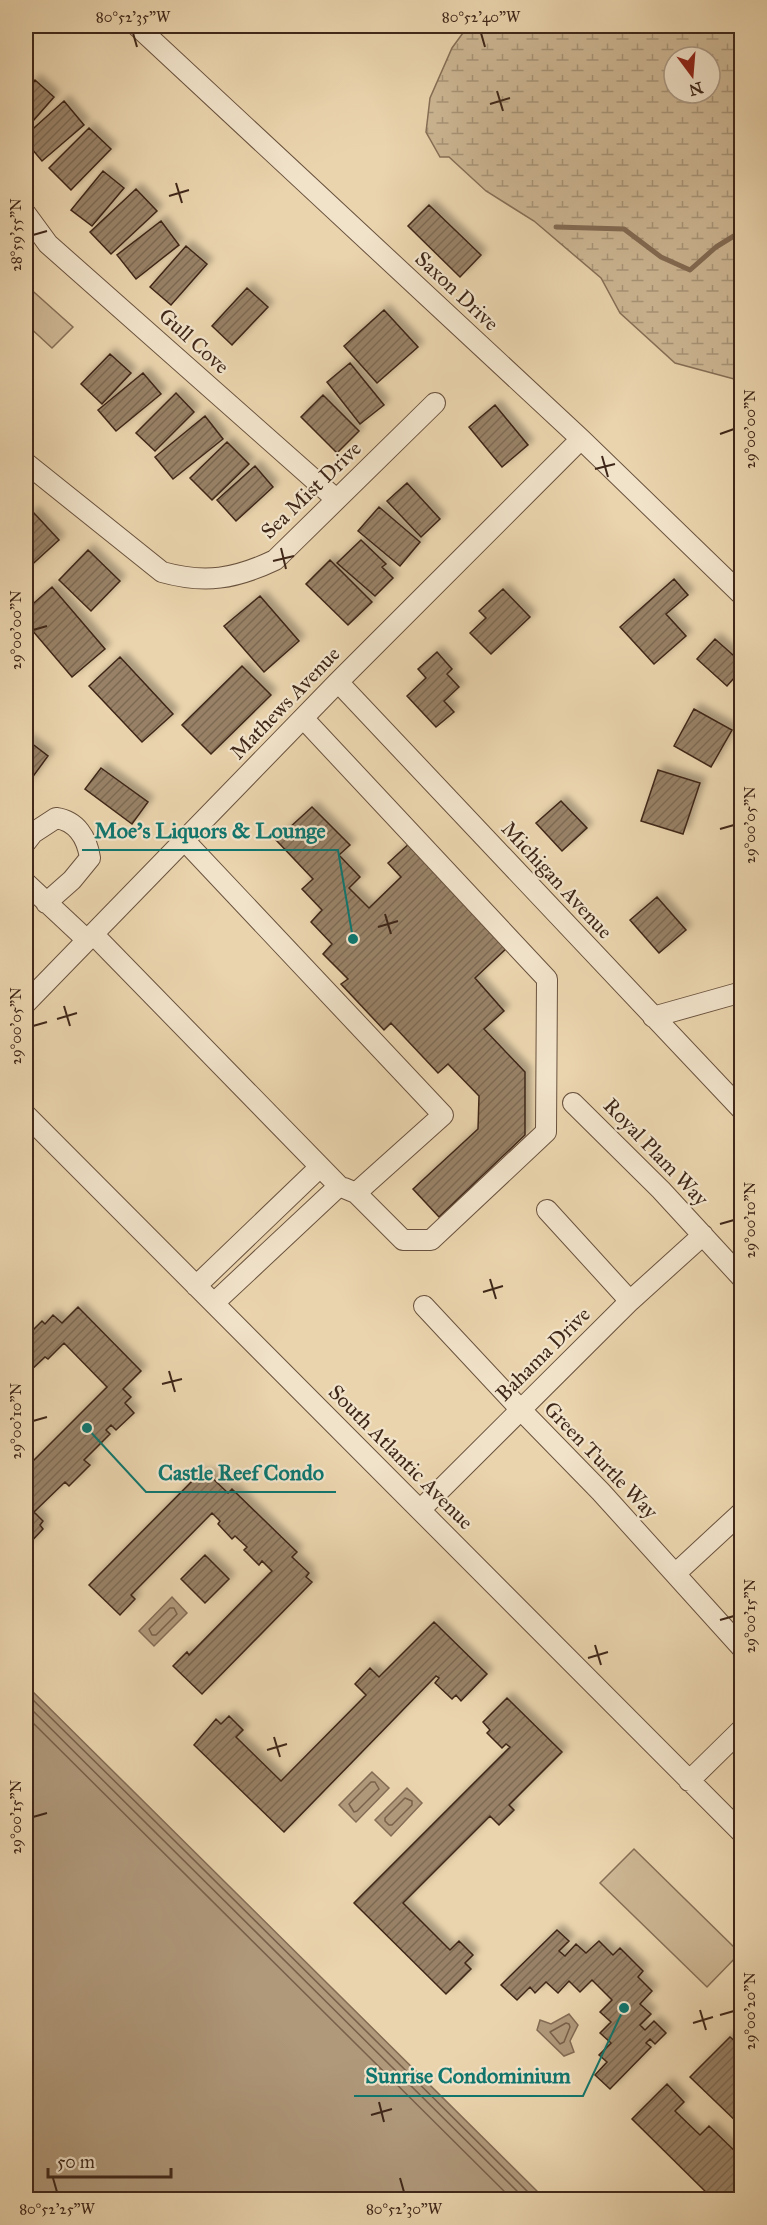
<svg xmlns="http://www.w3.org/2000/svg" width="767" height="2225" font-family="'IM FELL Great Primer',serif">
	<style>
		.grass { fill: #cdb794; stroke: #866f56; stroke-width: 1.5 }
		.wetland { fill: url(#wetland-marsh); stroke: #866f56; stroke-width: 1.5; fill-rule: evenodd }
		.water { fill: #b0997b; stroke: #836b54; stroke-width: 1.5 }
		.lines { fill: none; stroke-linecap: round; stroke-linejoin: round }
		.shore { stroke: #78604a; stroke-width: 1.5 }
		.stream { stroke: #836b54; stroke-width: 5 }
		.building { fill: url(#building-hatch); stroke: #3f2719; stroke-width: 1.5; filter: url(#shadow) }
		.minor-casing { stroke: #6a523e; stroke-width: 22 }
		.minor { stroke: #f1e3ca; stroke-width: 20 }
		.ticks { fill: none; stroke: #3f2719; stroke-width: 2 }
		.labels { text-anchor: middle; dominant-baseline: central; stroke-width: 4.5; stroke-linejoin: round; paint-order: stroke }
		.street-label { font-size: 21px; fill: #3f2719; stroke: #f1e3ca }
		.leader { fill: none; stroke: #0f766e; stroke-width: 2 }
		.callout-dot { fill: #0f766e; stroke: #f1e3ca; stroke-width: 2 }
		.callout-label { font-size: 22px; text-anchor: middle; font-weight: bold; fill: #0f766e; stroke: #f1e3ca; stroke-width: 4.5; stroke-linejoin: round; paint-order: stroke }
		.neatline { fill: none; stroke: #3f2719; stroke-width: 2 }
		.ticks-label { font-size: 15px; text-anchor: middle; fill: #3f2719 }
	</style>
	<defs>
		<pattern id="wetland-marsh" width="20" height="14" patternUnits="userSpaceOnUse" patternTransform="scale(1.5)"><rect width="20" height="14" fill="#cdb794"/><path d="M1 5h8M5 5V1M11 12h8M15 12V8" fill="none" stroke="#a89578"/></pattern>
		<pattern id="building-hatch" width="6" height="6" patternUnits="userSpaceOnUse" patternTransform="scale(1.5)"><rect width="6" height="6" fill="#988166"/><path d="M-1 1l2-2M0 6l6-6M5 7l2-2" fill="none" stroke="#7d6a53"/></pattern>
		<filter id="shadow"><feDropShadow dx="5.5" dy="-5.5" stdDeviation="3" flood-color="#0004"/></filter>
	</defs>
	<rect width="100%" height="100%" fill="#ead4ad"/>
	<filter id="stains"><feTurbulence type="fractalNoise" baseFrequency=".00333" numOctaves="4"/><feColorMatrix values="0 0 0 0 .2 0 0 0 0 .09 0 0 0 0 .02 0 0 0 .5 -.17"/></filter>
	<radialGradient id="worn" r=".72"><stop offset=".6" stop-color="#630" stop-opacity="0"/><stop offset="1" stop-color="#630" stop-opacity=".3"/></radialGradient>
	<path class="grass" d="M26,285L73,327L52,348L26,324Z
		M634,1849L740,1953L707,1987L600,1883Z"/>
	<path class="wetland" d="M468,26H741V378L734,379L675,363L620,313L601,278L534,221L486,191L449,157H440L426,132L430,98L452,48ZM674,57H710V93H674Z"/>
	<path class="water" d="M172,1597L187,1613L154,1646L139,1631Z
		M26,1685L545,2199H26Z
		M372,1772L389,1788L356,1822L339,1805Z
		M407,1788L422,1803L391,1836L375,1820Z
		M569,2014L578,2025L570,2041L574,2052L564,2056L537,2030L540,2020L551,2024Z"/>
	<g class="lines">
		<path class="shore" d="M170,1608H174L177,1614L156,1635H152L149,1629Z
			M26,1693L536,2200
			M26,1704L526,2200
			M26,1716L513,2200
			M371,1782H375L379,1789L357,1811L354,1812L349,1804Z
			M405,1798L412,1801V1805L392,1825H389L385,1821V1818Z
			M566,2023L569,2024L570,2027L564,2042L560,2044L550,2032Z"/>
		<path class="stream" d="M556,227L624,229L661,257L690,270L716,247L742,231"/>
	</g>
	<path class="building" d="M35,80L54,97L26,129V91Z
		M64,101L84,125L42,161L26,142V135Z
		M89,128L111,149L71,190L49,168Z
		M103,171L124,188L92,226L71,210Z
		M136,189L157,211L111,254L90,232Z
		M429,205L481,255L460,277L408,226Z
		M161,221L179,245L136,279L117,255Z
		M186,246L207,264L171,305L150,287Z
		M247,288L268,307L232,345L212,326Z
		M384,310L418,347L377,383L344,346Z
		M110,354L131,373L102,404L81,384Z
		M350,363L384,405L360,424L327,382Z
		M143,373L161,394L116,431L98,410Z
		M176,393L194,412L155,451L136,433Z
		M323,395L359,431L337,453L301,417Z
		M495,405L528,445L502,467L469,427Z
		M205,416L223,439L173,479L155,457Z
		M227,442L249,464L212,500L190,478Z
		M255,466L273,487L236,521L217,500Z
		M407,483L440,519L421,537L387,501Z
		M379,507L420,542L400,566L358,531Z
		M33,512L59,540L26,570V519Z
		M361,540L386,564L382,567L393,578L375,596L337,563Z
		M88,550L120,581L91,611L59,580Z
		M330,560L372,602L348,625L306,584Z
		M674,579L688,595L666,614L686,636L654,664L620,627Z
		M52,587L105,649L72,677L26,623V610Z
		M503,589L530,617L491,654L470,633L486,618L479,611Z
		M260,596L299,641L264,672L224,626Z
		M715,639L742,663V669L727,686L697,659Z
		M437,652L452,669L447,674L459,687L444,701L454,712L436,727L407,696L426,678L418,669Z
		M120,657L173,714L142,742L89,686Z
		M242,666L271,695L211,754L182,725Z
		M694,709L732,730L711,767L674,746Z
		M26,739L48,756L26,786Z
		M101,768L148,802L132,824L85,789Z
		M658,770L700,783L683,834L641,821Z
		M561,801L587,828L562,851L536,823Z
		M312,807L350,845L339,855L360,877L349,888L369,908L401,877L388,863L411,842L509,946L475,978L504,1011L484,1029L525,1072V1135L439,1217L413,1189L478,1129L479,1096L448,1064L438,1073L391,1023L384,1030L341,984L348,979L323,954L332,944L311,922L322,910L302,889L313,879L276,840Z
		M657,897L686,930L659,953L630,920Z
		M78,1307L141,1371L123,1389L131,1397L125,1403L134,1413L116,1430L111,1425L106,1430L110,1434L84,1460L90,1465L69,1486L65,1482L34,1512L43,1521L40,1525L43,1529L26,1547V1468L107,1387L64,1343L48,1359L45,1357L29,1372L26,1369V1334L27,1336L42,1321L45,1324L53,1315L62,1323Z
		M200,1473L205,1478L208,1474L228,1493L232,1489L297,1552L292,1557L309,1573L306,1577L312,1582L202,1694L173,1666L187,1652L189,1655L272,1571L262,1561L259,1565L244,1550L247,1547L235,1536L232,1539L218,1524L220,1521L212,1513L131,1595L135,1599L120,1615L89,1585Z
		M205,1555L229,1579L205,1603L181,1579Z
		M434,1622L487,1674L461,1701L456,1695L452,1699L435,1683L439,1678L436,1676L284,1832L194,1745L216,1719L221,1724L229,1716L243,1730L236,1737L281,1781L366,1695L355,1684L370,1668L379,1677Z
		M507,1698L562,1752L509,1805L514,1810L499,1825L490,1816L403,1903L450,1950L459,1941L473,1955L465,1963L471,1969L446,1994L354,1903L510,1747L506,1744L502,1748L487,1733L490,1730L483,1722Z
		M557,1930L569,1941L559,1951L565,1956L576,1944L586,1953L599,1941L613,1955L620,1948L643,1971L638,1977L652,1991L640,2004L651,2014L640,2025L645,2030L654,2021L666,2033L655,2044L650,2039L646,2043L651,2047L610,2089L595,2075L607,2062L599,2055L611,2043L600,2033L611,2022L600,2012L612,2000L592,1980L580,1992L569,1981L558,1993L546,1982L535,1993L530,1987L517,2000L501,1985Z
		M730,2037L742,2047V2127L690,2077Z
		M667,2084L684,2102L675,2111L700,2135L709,2126L742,2158V2200H714L632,2119Z"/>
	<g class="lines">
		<defs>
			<path id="minor" d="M137,26L581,439L742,595
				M26,214L48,244L336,499
				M26,463L162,572C205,584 235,579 275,560L435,403
				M338,682L742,1110
				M303,718L547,979L546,1132L431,1240H403L356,1193
				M184,840L443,1115L356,1193L344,1188
				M26,842L33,833L56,818C77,821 87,838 90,858L72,880L46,903
				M26,883L87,940
				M93,934L339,1186L214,1303
				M26,1003L338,682L581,439
				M653,1017L742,992
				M573,1103L661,1190L742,1278
				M26,1115L742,1833
				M547,1210L630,1301
				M196,1286L320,1167
				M424,1306L521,1410L601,1492L742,1648
				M420,1510L630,1301L703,1235
				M675,1574L742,1512
				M689,1781L742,1729"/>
		</defs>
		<use href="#minor" class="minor-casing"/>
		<use href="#minor" class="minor"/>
	</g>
	<path class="ticks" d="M133,33L137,47M481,33L485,47M497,91L503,111M490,104L510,98M176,183L182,203M169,196L189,190M33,235L47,231M720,434L734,429M602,456L608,477M595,469L615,464M281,548L286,569M273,561L294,556M33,630L47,626M720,829L734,825M385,914L391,934M378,927L398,921M64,1006L70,1026M57,1019L77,1013M33,1026L47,1022M720,1224L734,1220M490,1279L496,1299M483,1292L503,1286M169,1371L175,1392M162,1384L182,1379M33,1421L47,1417M720,1620L734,1616M595,1645L601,1665M588,1658L608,1652M274,1737L280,1757M267,1750L287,1744M33,1817L47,1813M700,2010L706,2030M720,2015L734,2011M693,2023L713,2017M379,2102L384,2122M371,2115L392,2109M53,2178L57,2192M400,2178L404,2192"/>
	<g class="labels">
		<g class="street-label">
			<text transform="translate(457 291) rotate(43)">Saxon Drive</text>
			<text transform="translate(194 341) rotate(42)">Gull Cove</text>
			<text transform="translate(311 490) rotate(-44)">Sea Mist Drive</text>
			<text transform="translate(285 703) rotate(-46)">Mathews Avenue</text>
			<text transform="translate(557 880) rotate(47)">Michigan Avenue</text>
			<text transform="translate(656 1152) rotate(46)">Royal Plam Way</text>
			<text transform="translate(543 1354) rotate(-45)">Bahama Drive</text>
			<text transform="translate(401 1457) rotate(45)">South Atlantic Avenue</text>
			<text transform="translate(601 1460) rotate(46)">Green Turtle Way</text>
		</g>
	</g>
	<path class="leader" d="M353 939L338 850H82M87 1428L146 1492H336M624 2008L583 2096H354"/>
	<g class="callout-dot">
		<circle cx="353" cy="939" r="6"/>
		<circle cx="87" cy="1428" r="6"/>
		<circle cx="624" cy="2008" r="6"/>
	</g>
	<g class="callout-label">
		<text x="210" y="838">Moe's Liquors &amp; Lounge</text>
		<text x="241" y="1480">Castle Reef Condo</text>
		<text x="468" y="2083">Sunrise Condominium</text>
	</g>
	<rect width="767" height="2225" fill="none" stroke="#ead4ad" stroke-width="66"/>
	<g transform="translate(692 75) rotate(164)"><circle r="28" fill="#f1e3ca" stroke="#aa9883" stroke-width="1.5"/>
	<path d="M0-4.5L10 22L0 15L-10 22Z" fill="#8f2418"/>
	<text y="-9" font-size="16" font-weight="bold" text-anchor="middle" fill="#3f2719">N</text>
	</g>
	<path d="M48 2168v9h123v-9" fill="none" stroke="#3f2719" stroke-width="3"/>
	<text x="57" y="2168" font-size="18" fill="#3f2719" stroke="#f1e3ca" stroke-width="4.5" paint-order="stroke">50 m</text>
	<rect x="33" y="33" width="701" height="2159" class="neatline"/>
	<g class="ticks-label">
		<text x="133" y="22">80°52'35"W</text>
		<text x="481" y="22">80°52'40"W</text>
		<text transform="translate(16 235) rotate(-90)" y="5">28°59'55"N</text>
		<text transform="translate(750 429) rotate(-90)" y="5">29°00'00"N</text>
		<text transform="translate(16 630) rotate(-90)" y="5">29°00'00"N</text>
		<text transform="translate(750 825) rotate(-90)" y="5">29°00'05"N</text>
		<text transform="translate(16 1026) rotate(-90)" y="5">29°00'05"N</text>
		<text transform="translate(750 1220) rotate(-90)" y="5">29°00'10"N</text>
		<text transform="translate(16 1421) rotate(-90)" y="5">29°00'10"N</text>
		<text transform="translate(750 1616) rotate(-90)" y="5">29°00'15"N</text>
		<text transform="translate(16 1817) rotate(-90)" y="5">29°00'15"N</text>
		<text transform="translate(750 2011) rotate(-90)" y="5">29°00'20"N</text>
		<text x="57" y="2214">80°52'25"W</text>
		<text x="404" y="2214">80°52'30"W</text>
	</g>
	<rect width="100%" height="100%" filter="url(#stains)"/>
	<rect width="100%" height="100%" fill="url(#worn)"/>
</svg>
